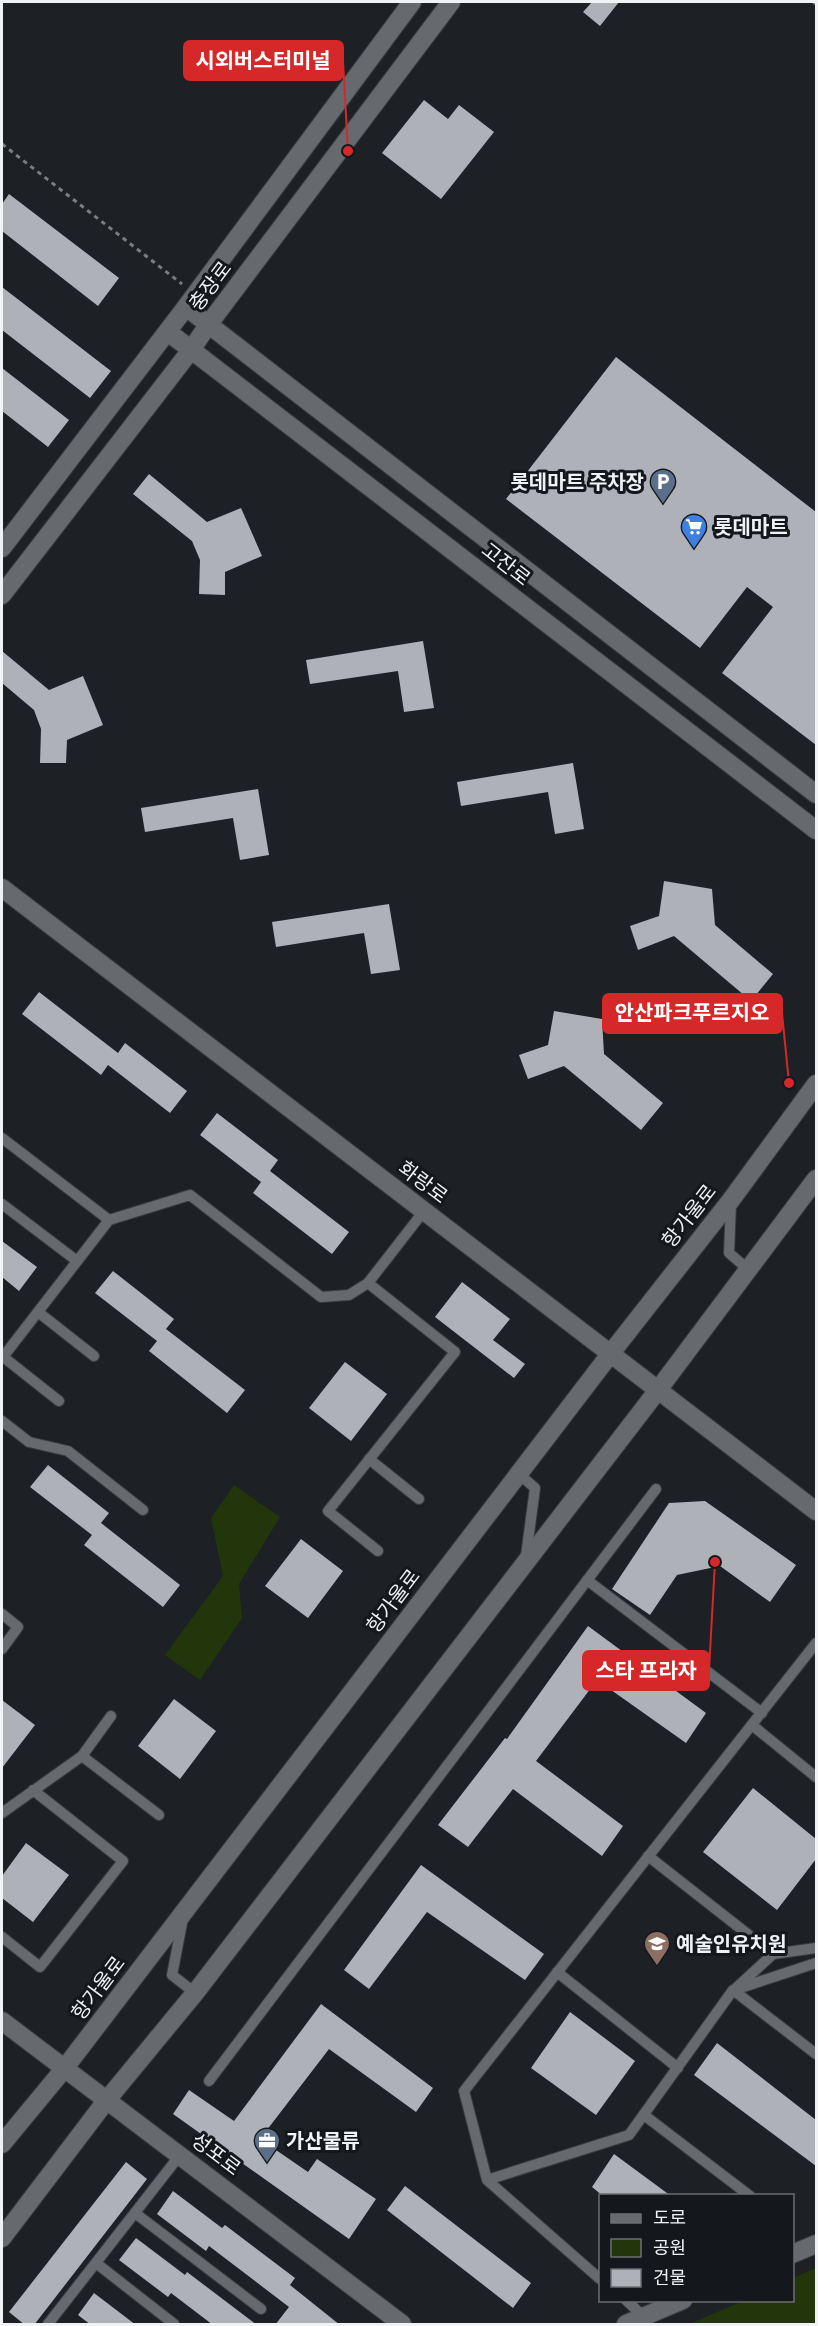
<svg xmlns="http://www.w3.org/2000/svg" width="818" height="2326" font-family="Inter,'Noto Sans KR',sans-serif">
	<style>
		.green { fill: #22350b }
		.building { fill: #aeb2b8 }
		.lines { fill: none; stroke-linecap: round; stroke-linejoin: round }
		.service-casing { stroke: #3a3d41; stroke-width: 12 }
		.tertiary-casing { stroke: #3a3d41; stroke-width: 20 }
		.secondary-casing { stroke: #3a3d41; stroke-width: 20 }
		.path { stroke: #7b7e81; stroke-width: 3; stroke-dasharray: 4.5 4.5; stroke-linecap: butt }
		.service { stroke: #666a6f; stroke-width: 10 }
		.tertiary { stroke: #666a6f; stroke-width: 18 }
		.secondary { stroke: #666a6f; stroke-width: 18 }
		.labels { text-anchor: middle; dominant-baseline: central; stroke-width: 6; stroke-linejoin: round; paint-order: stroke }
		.street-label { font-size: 20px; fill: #f0f2f5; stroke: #14171b }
		.poi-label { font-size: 20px; font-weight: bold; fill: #f0f2f5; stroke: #14171b; text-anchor: start }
		.leader { fill: none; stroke: #d62828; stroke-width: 2 }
		.callout-dot { fill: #d62828; stroke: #14171b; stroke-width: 2 }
		.callout { fill: #d62828; stroke: #d62828; stroke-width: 2 }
		.callout-label { font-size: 21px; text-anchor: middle; font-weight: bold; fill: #fff }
	</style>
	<rect width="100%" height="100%" fill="#1d2125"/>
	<path class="green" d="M234,1485L280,1517L239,1584L242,1618L200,1680L165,1655L223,1576L211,1518Z
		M816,2268V2324H689L743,2301L792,2300L793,2278Z"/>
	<path class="building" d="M592,2H619L600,26L583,12Z
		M424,100L448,119L459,105L494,132L441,199L382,153Z
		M9,194L119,278L98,306L2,231V204Z
		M2,287L111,371L90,398L2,330Z
		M616,357L816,512V745L722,673L773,607L747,587L700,648L506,499Z
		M2,368L69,420L48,447L2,411Z
		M149,474L207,522L241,508L262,556L225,572V595L199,594L200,560L192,541L133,494Z
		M423,641L434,708L404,712L398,671L310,684L306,660Z
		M2,651L49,690L83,676L103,725L67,740L66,763H40L41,729L34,710L2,683Z
		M573,763L584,829L555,834L548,792L461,806L457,782Z
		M258,789L269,855L240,860L233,818L145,832L141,808Z
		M664,881L712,889L715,925L773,974L751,1001L674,936L638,950L630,926L659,916Z
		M389,904L400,970L371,974L364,933L276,947L272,922Z
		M39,992L118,1053L125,1043L187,1091L170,1113L108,1065L101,1075L22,1014Z
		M554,1011L602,1019L604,1054L663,1103L641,1130L564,1066L528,1079L519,1055L548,1045Z
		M217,1113L278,1160L270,1171L349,1232L332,1254L253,1193L261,1182L200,1135Z
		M2,1241L37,1267L19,1291L2,1277Z
		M113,1271L174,1319L166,1329L245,1390L227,1413L149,1351L157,1341L95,1293Z
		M462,1282L510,1319L493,1340L525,1364L514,1378L435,1317Z
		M345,1362L387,1394L351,1441L309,1408Z
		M48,1465L109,1513L101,1523L180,1585L163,1607L84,1545L92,1535L30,1487Z
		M705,1501L796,1565L770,1602L720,1566L677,1575L650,1615L612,1589L669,1503Z
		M301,1539L343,1571L308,1618L265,1586Z
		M588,1626L706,1713L686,1743L597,1680L536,1761L623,1826L602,1856L513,1789L468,1847L438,1825L505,1738L507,1739Z
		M174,1699L216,1731L180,1779L138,1746Z
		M2,1700L35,1725L2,1768Z
		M753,1788L816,1839V1859L777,1910L703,1852Z
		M26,1843L69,1875L33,1922L2,1898V1876Z
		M421,1865L544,1954L525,1980L427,1912L369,1989L344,1970Z
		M321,2004L433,2088L416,2112L329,2049L260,2139L308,2172L317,2159L376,2199L349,2239L173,2114L189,2090L234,2121Z
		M570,2012L635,2061L596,2115L531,2068Z
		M717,2043L816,2120V2166L694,2075Z
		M614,2154L671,2196H603L592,2187Z
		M126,2162L147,2179L34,2325H25L9,2312Z
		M405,2186L531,2283L513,2308L387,2210Z
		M173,2191L222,2228L225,2225L295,2278L290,2285L340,2325H275L289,2307L209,2246L206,2251L157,2214Z
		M136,2238L185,2275L187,2272L257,2325H213L171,2293L168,2297L119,2260Z
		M94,2293L136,2325H91L78,2315Z"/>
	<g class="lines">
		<defs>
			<path id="service" d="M2,1138L109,1220
				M731,1203L729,1253L749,1270
				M2,1204L77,1261
				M368,1283L455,1352L328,1511L378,1551
				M38,1312L94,1356
				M2,1356L59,1401
				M3,1357L109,1220L190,1195L321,1297L349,1295L368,1283L424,1211
				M2,1421L29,1442L68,1451L143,1510
				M369,1459L419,1499
				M519,1474L535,1488L526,1556
				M587,1580L762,1713
				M2,1614L18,1627L2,1649
				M752,1725L816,1777
				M82,1756L159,1815
				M2,1813L82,1756L111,1716
				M648,1856L773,1954
				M183,1918L172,1975L195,1993
				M2,1937L40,1967L123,1861L33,1790
				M557,1972L678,2068
				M737,1989L816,1963
				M734,1990L773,1954L816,1948
				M209,2081L656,1489
				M644,2115L750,2196
				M487,2180L629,2135L733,1990L816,2054
				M135,2213L261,2309
				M96,2263L174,2324
				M600,2279L487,2180L464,2091L816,1643
				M626,2300L644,2317
				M48,2324L180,2155"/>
			<path id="tertiary" d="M168,332L816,830
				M2,548L186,307L816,794
				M2,595L191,350L208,325
				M2,2021L402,2324
				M2,2144L64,2069L611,1353L731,1200L816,1084
				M2,2238L106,2101L195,1993L658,1390L816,1179
				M792,2254L816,2244
				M626,2324L683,2300"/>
			<path id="secondary" d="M186,307L412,2
				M208,325L451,2
				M2,888L816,1511"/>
		</defs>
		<use href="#service" class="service-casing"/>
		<use href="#tertiary" class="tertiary-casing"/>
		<use href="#secondary" class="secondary-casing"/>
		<path class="path" d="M813,2L816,4
			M2,144L182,284"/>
		<use href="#service" class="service"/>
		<use href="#tertiary" class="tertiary"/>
		<use href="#secondary" class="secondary"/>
	</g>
	<defs>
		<symbol id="parking-pin" viewBox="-11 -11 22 30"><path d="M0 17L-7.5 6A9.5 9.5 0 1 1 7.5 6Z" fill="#5c6f8a" stroke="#14171b"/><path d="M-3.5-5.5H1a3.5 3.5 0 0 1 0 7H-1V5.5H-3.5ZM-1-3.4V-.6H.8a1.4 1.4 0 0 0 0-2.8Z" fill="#fff"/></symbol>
		<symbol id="supermarket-pin" viewBox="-11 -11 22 30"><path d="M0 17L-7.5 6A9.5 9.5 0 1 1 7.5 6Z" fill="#3f7fe0" stroke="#14171b"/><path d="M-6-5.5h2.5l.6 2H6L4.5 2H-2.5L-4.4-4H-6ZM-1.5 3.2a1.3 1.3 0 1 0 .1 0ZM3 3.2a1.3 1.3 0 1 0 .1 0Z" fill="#fff"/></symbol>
		<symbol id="school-pin" viewBox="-11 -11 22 30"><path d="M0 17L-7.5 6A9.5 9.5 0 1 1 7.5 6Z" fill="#8d6e63" stroke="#14171b"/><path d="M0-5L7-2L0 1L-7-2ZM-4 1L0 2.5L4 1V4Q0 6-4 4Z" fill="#fff"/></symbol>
		<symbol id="office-pin" viewBox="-11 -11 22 30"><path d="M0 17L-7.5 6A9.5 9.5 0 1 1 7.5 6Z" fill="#5c6f8a" stroke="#14171b"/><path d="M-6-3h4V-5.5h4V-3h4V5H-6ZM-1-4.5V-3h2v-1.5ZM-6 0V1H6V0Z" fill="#fff"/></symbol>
	</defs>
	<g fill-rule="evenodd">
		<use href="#parking-pin" x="648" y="467" width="30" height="40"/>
		<use href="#supermarket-pin" x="679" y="512" width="30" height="40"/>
		<use href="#school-pin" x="642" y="1929" width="30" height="40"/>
		<use href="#office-pin" x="252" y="2126" width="30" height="40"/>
	</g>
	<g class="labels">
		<g class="street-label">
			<text transform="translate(210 286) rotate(-53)">충장로</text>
			<text transform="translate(506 564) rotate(38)">고잔로</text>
			<text transform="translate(423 1182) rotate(37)">화랑로</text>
			<text transform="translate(689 1216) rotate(-52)">항가울로</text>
			<text transform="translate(393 1601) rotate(-53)">항가울로</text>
			<text transform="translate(98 1988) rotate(-53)">항가울로</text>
			<text transform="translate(216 2154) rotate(37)">성포로</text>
		</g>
		<g class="poi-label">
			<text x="644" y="482" text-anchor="end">롯데마트 주차장</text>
			<text x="714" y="527">롯데마트</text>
			<text x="676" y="1944">예술인유치원</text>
			<text x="286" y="2141">가산물류</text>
		</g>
	</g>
	<path class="leader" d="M348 151L343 61M789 1083L782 1013M715 1562L709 1670"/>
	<g class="callout-dot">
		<circle cx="348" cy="151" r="6"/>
		<circle cx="789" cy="1083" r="6"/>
		<circle cx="715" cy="1562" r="6"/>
	</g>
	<g class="callout">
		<rect x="184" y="41" width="159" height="39" rx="6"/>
		<rect x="603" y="994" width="179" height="39" rx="6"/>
		<rect x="583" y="1651" width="126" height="39" rx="6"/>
	</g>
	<g class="callout-label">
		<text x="263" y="68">시외버스터미널</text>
		<text x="692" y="1020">안산파크푸르지오</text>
		<text x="646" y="1678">스타 프라자</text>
	</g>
	<rect width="818" height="2326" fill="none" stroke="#f0f2f5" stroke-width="6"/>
	<rect x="599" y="2194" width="195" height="108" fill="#14171b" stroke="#6c6f72" stroke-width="1.5"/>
	<rect x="611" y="2214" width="30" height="9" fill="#666a6f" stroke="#6c6f72" stroke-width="1.5"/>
	<text x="653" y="2224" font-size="18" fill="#f0f2f5">도로</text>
	<rect x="611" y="2239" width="30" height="18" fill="#22350b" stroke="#6c6f72" stroke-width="1.5"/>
	<text x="653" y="2254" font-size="18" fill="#f0f2f5">공원</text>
	<rect x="611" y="2269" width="30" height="18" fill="#aeb2b8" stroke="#6c6f72" stroke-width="1.5"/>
	<text x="653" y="2284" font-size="18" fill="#f0f2f5">건물</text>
</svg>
